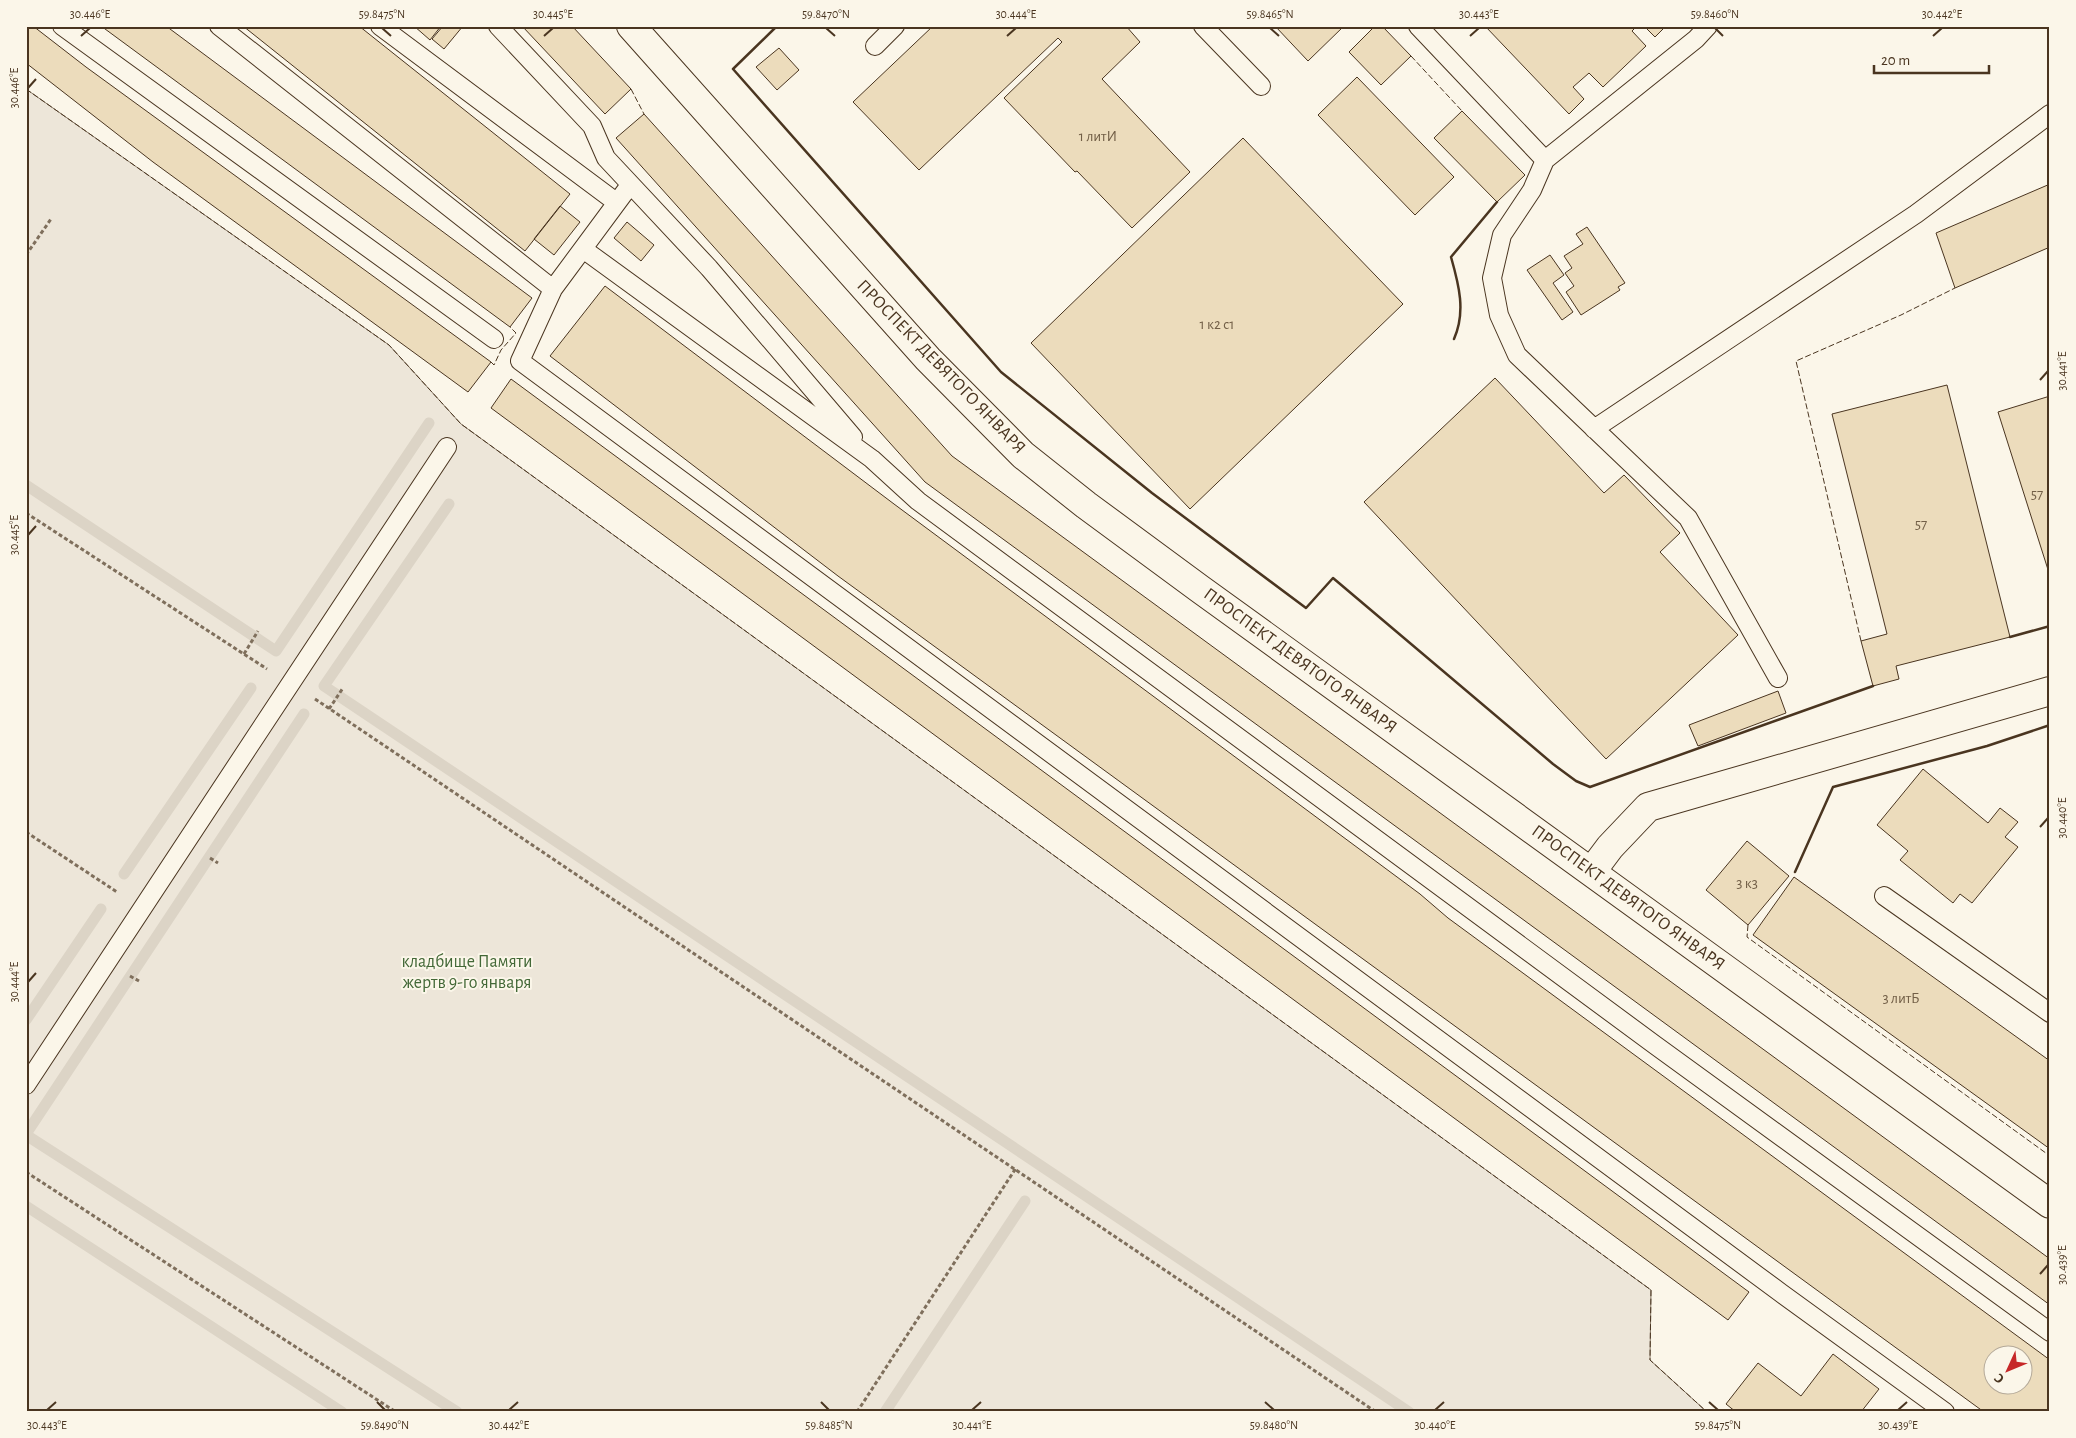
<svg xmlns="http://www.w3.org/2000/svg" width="2076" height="1438" font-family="'Alegreya Sans',sans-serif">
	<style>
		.green { fill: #ede6d9; stroke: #887966 }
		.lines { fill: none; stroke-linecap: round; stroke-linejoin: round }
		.stream { stroke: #dcd4c6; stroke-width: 11 }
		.building { fill: #ecdcbc; stroke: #4a3520; fill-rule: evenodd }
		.lane-casing { stroke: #4a3520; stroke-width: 20 }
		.street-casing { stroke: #4a3520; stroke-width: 30 }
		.secondary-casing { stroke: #4a3520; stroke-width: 30 }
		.path { stroke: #7f6f5c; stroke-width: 3; stroke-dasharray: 4 2.5; stroke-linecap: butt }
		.lane { stroke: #fbf6e9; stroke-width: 18 }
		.street { stroke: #fbf6e9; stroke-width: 28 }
		.secondary { stroke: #fbf6e9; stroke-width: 28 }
		.fence { stroke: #4a3520; stroke-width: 1; stroke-dasharray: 6 2.5; stroke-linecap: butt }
		.wall { stroke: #4a3520; stroke-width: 2.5 }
		.ticks { fill: none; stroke: #4a3520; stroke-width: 2 }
		.labels { text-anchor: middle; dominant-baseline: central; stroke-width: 4; stroke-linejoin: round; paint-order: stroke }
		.number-label { font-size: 15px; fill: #725f47 }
		.street-label { font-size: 18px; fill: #4a3520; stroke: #fbf6e9 }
		.park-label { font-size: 18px; fill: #436837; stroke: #fbf6e9 }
		.neatline { fill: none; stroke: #4a3520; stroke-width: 2 }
		.ticks-label { font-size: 12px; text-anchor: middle; fill: #4a3520 }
	</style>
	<rect width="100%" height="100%" fill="#fbf6e9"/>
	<path class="green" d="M26,89L389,345L461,424L1651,1290L1650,1360L1707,1412H26Z"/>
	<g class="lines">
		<path class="stream" d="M26,485L276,651L429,423
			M449,504L324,686L1409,1412
			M124,874L251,688
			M26,1020L101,909
			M26,1134L304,714
			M26,1135L457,1412
			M26,1206L342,1412
			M885,1412L1025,1201"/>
	</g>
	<path class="building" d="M26,26H33L86,67L491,362L468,392L153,162L26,63Z
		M101,26H166L532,298L510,327Z
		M243,26H359L570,194L525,251Z
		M414,26H441L430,40Z
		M443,26H463L444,49L432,39Z
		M522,26H572L631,89L605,114Z
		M933,26H1126L1140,42L1102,79L1190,172L1132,228L1077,171L1075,172L1004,98L1062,42L1058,38L919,170L853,102Z
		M1275,26H1344L1308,61Z
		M1375,26H1382L1411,56L1381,85L1349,52Z
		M1485,26H1637L1632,31L1646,46L1603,87L1589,73L1573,87L1584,99L1569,114Z
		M1644,26H1666L1655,37Z
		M779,48L799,70L777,90L756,67Z
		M1357,77L1454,177L1415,215L1318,115Z
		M1462,111L1525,175L1497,202L1434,138Z
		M644,114L952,456L2050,1259V1305L925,482L616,138Z
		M1243,138L1403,304L1190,509L1031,343Z
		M2050,184V247L1955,288L1936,233Z
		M560,206L580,222L554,255L534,239Z
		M627,222L654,245L641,261L614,238Z
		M1587,227L1625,283L1618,287L1620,290L1581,315L1566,292L1574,286L1565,273L1572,268L1564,256L1583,244L1576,234Z
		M1550,255L1564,275L1553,283L1573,312L1562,320L1527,270Z
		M605,286L894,504L1420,894L1448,918L2050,1360V1412H1984L838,576L550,356ZM1994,1356H2024V1386H1994Z
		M1495,378L1604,493L1624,475L1680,533L1660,552L1738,635L1606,759L1364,502Z
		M511,379L1749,1292L1728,1320L491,408Z
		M1947,385L2010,637L1896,666L1899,679L1873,686L1861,641L1887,634L1832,414Z
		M2050,396V576L1998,412Z
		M1778,691L1786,713L1698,746L1689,725Z
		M1923,769L1988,823L2000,808L2018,822L2005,837L2018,847L1972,903L1960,894L1953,903L1900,860L1908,851L1877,825Z
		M1747,841L1789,876L1748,925L1706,890Z
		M1794,877L2050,1061V1149L1753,935Z
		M1833,1354L1879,1389L1861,1412H1736L1726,1404L1758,1363L1801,1396Z"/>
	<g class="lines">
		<defs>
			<path id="lane" d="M62,26L494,339
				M219,26L553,289
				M380,26L616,202
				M498,26L592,126L606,158L709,268L853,437
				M1203,26L1261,86
				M1418,26L1545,160
				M1708,26L1696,39L1545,160L1532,190L1502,235L1492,278L1499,315L1517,355L1688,518L1778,678
				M875,46L895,26
				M630,185L553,289L520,361L1781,1293L1945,1412
				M583,249L872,459L918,501L1655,1045L2050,1332
				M1594,429L1916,214L2050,114
				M1884,896L2050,1013
				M26,1085C165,871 307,660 447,447"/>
			<path id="street" d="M1592,871L1610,847L1648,807L2050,691"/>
			<path id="secondary" d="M631,26L928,359L1023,455L1086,505L1200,589L2050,1204"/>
		</defs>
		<use href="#lane" class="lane-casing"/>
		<use href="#street" class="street-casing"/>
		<use href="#secondary" class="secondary-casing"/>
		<path class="path" d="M26,255L51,219
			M26,513L267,669
			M244,654L258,631
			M315,699L1376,1412
			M329,709L343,688
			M26,832L117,892
			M210,858L218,863
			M130,976L139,981
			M26,1172L396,1412
			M857,1412L1016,1168"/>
		<use href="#lane" class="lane"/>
		<use href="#street" class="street"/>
		<use href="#secondary" class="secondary"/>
		<path class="fence" d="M1411,56L1462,111
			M26,89L389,345L461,424L1651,1290L1650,1360L1707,1412
			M631,89L644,114
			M491,362L494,365L501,350L516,333L510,327
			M1861,641L1796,361L1901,315L1955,288
			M1748,925L1747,937L2050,1156"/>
		<path class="wall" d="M777,26L733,69L1001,372L1152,493L1306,608L1333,578L1553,764L1576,781L1590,787L1873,686
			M1454,339C1466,312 1459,285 1451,257L1497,202
			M2010,637L2050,626
			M1795,872L1833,787L1987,746L2050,725"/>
	</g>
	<path class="ticks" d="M382,28L391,36M826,28L835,36M1270,28L1279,36M1715,28L1723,36M81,36L90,28M544,36L553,28M1007,36L1016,28M1470,36L1479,28M1933,36L1942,28M28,88L36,79M2040,380L2048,371M28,535L36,526M2040,827L2048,818M28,982L36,973M2040,1274L2048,1265M377,1402L385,1410M821,1402L829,1410M1265,1402L1274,1410M1709,1402L1718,1410M47,1410L56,1402M509,1410L518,1402M972,1410L981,1402M1435,1410L1444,1402M1898,1410L1907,1402"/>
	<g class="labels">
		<g class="number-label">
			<text x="1098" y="136">1 литИ</text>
			<text x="1217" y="324">1 к2 с1</text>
			<text x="2037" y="494">57</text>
			<text x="1921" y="524">57</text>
			<text x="1747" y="883">3 к3</text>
			<text x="1901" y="998">3 литБ</text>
		</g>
		<g class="street-label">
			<text transform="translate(941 367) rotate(46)">ПРОСПЕКТ ДЕВЯТОГО ЯНВАРЯ</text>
			<text transform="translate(1300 661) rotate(36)">ПРОСПЕКТ ДЕВЯТОГО ЯНВАРЯ</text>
			<text transform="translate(1628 898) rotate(36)">ПРОСПЕКТ ДЕВЯТОГО ЯНВАРЯ</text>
		</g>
		<g class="park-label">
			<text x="467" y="962">кладбище Памяти<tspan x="467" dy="21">жертв 9-го января</tspan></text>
		</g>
	</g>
	<rect width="2076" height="1438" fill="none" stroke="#fbf6e9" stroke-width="55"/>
	<g transform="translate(2008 1370) rotate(226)"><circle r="24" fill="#fbf6e9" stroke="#b4a999"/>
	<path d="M0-4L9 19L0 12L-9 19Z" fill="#c62828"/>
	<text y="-8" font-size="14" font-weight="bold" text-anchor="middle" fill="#4a3520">С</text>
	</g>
	<path d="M1874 65v8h115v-8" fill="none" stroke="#4a3520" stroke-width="2.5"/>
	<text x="1881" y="65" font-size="15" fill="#4a3520" stroke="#fbf6e9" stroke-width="4" paint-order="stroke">20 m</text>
	<rect x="28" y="28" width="2020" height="1382" class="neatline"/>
	<g class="ticks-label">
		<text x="90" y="18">30.446°E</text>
		<text x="382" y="18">59.8475°N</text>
		<text x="553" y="18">30.445°E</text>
		<text x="826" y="18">59.8470°N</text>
		<text x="1016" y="18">30.444°E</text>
		<text x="1270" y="18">59.8465°N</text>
		<text x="1479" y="18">30.443°E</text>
		<text x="1715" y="18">59.8460°N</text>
		<text x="1942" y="18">30.442°E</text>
		<text transform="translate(14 88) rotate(-90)" y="4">30.446°E</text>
		<text transform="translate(2062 371) rotate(-90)" y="4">30.441°E</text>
		<text transform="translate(14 535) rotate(-90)" y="4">30.445°E</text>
		<text transform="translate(2062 818) rotate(-90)" y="4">30.440°E</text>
		<text transform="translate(14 982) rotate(-90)" y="4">30.444°E</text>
		<text transform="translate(2062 1265) rotate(-90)" y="4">30.439°E</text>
		<text x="47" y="1429">30.443°E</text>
		<text x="385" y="1429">59.8490°N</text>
		<text x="509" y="1429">30.442°E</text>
		<text x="829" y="1429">59.8485°N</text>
		<text x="972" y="1429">30.441°E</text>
		<text x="1274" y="1429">59.8480°N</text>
		<text x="1435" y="1429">30.440°E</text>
		<text x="1718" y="1429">59.8475°N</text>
		<text x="1898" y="1429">30.439°E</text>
	</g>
</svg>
